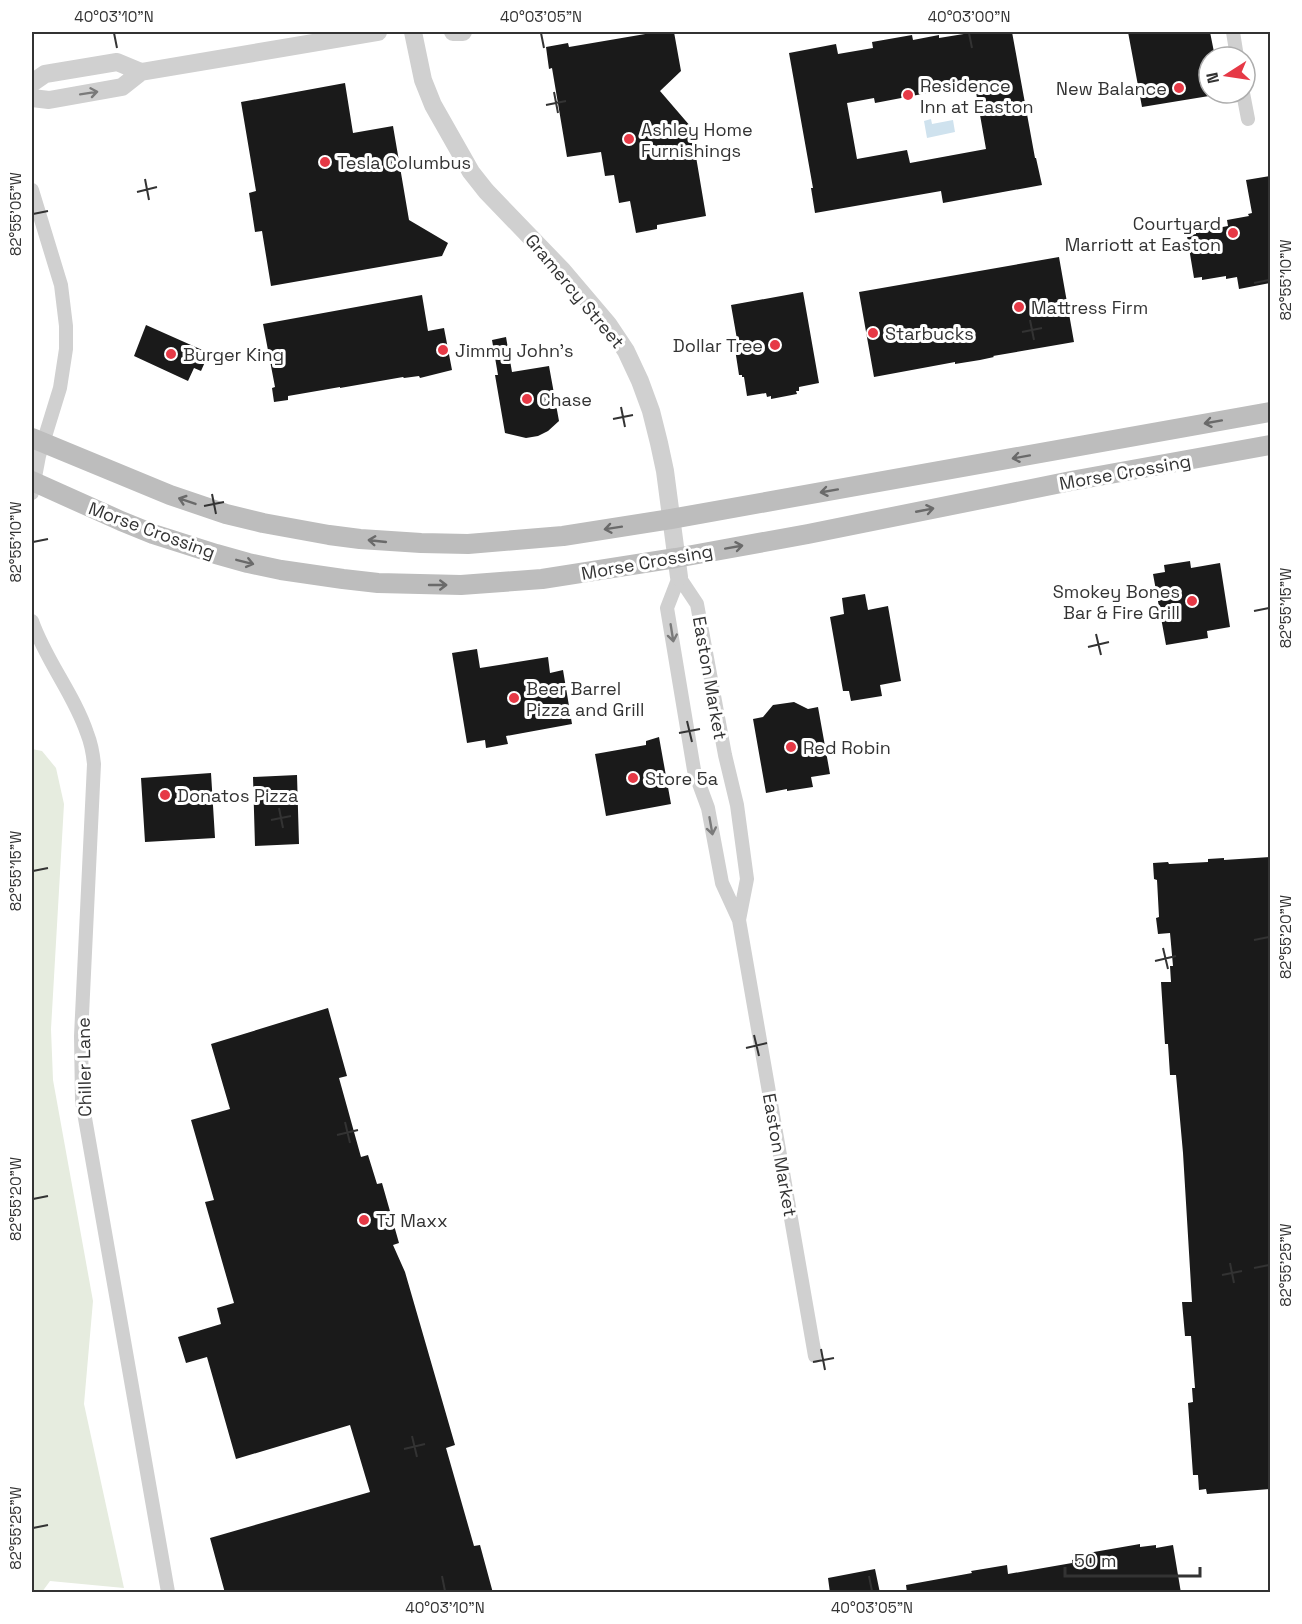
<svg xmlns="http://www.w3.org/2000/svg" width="1302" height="1624" font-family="'Space Grotesk',sans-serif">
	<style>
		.green { fill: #e6ecdf }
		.water { fill: #cfe2ee }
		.building { fill: #1a1a1a; fill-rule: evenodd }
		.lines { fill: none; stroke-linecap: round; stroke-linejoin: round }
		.minor { stroke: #d0d0d0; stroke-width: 14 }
		.tertiary { stroke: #d0d0d0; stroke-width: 18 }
		.secondary { stroke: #bdbdbd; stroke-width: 20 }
		.oneway { stroke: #7a7a7a }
		.oneway2 { stroke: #6a6a6a }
		.ticks { fill: none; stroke: #333; stroke-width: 2 }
		.poi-dot { fill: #e63946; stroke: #fff; stroke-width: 2 }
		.labels { text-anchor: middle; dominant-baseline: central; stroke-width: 6; stroke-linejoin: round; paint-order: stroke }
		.poi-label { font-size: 18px; fill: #333; stroke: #fff; text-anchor: start }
		.street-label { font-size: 18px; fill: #333; stroke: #fff }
		.neatline { fill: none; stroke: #333; stroke-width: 2 }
		.ticks-label { font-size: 15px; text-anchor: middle; fill: #333 }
	</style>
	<rect width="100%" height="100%" fill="#fff"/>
	<path class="green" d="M32,749L42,751L56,768L64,804L51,1029L53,1080L93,1301L84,1404L124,1588L50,1581L42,1592H32Z"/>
	<path class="water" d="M931,119L932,124L953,120L955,132L927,138L924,121Z"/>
	<path class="building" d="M657,32H674L681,71L660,91L691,127L706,216L657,225V229L636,233L630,201L619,203L614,175L605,176L601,152L567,157L552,68L549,69L546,47L568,43L569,47Z
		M976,32H1012L1035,158H1036L1042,185L943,203L941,191L815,213L811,188H813L789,53L836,44L838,54L873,48L872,42L912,35L913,40L939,35V38ZM974,81L986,149L910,163L907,150L857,159L847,103L874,98L875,103L938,91L937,87Z
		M1128,32H1210L1215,57H1209V96L1142,107Z
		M345,83L353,133L393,126L409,220L448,243L442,256L271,286L262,231L255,232L249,193L256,191L241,102Z
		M1270,176V283L1239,289L1237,277L1226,279V276L1202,280V277L1194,278L1187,236L1196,234V232L1228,226L1227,220L1249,216L1248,214L1252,213L1246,180Z
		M1059,257L1074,342L993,356L994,357L980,360L955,364V362L874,377L859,292Z
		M803,292L819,383L799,387V391H796L797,394L771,399V396L767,397L766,393L747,396L744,377H742V375H739L735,349L737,348L736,345H738L731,305Z
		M422,295L428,331L444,328L452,370L420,378L419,376L404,378L403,377L340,388V387L288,396V400L274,402L272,388L275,387L263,324Z
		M146,325L209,353L201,371L194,368L188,381L134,356Z
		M506,337L512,372L549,366L559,421L548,431L538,436L526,438L505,433L495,375H498L492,340Z
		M1190,561L1191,568L1220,563L1230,627L1207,631L1208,638L1166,645L1153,574L1165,572L1164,565Z
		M865,594L868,610L888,606L901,681L880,685L882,696L851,701L849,691H843L830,617L844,614L842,598Z
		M477,649L480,668L548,657L550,673L563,670L572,724L506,736L508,744L486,748L485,740L467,743L452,653Z
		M794,702L808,709L818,707L830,774L811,777L813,787L787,791V789L766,793L753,719L763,717L773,705Z
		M659,737L671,804L606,816L595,754L646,745V741Z
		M211,773L215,838L145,842L141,778Z
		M297,775L299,844L255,846L253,777Z
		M1270,857V1489L1207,1494L1206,1489L1199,1490L1198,1475H1193L1188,1403L1193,1402L1192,1388H1195L1191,1336H1185L1182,1302H1192L1183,1153L1176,1075H1170L1168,1044H1165L1161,982H1171L1170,966H1173L1170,933L1158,934L1156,918L1159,917L1157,880L1154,879L1153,863L1168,862L1169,864L1208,862V859L1224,858V860Z
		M328,1008L347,1076L339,1078L361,1157L368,1155L377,1184L382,1183L399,1243L393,1245L405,1272L455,1445L446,1448L474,1546L480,1545L493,1593H225L210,1538L370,1492L350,1425L236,1459L207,1357L186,1363L178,1337L221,1324L217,1308L234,1303L205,1202L214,1200L191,1120L230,1109L211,1044Z
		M1140,1544V1547L1156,1545V1548L1173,1545L1181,1593H907L906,1585L972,1573L971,1571L1007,1565L1008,1574L1072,1563V1560L1088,1557V1553Z
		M875,1569L880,1593H830L828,1578Z"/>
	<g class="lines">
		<path class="minor" d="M1233,32L1237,57
			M1243,93L1248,119
			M32,190L61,285L66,326V349L60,388L39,456L32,493
			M679,577L667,608L694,770L708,808L722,883L739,920L815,1356
			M679,577L697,604L725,755L737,805L747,879L739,920
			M32,621C46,661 74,694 87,733C91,743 93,754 94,764L81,1036L82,1101L168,1592"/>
		<path class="tertiary" d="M413,32L423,80L433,105L471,172L486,191L563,271L608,324L626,351L640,381L651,411L659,443L665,471L679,577
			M453,32H463
			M32,83L45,74L117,62L141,72
			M32,98L49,100L122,87L141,72L378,32"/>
		<path class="secondary" d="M32,438L170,495L226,514L263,523L329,535L360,539L421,543L468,544L563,536L671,519L1270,412
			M32,481L121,521L153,534L216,554L248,563L281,570L343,579L378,583L461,585L542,579L676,558L808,534L1071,481L1270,445"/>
	</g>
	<defs><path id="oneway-shaft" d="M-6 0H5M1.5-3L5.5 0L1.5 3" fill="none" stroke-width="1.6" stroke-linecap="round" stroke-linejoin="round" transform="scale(1.5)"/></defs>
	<g class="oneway">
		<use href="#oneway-shaft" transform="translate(89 93) rotate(-9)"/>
		<use href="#oneway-shaft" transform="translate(672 633) rotate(81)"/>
		<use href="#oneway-shaft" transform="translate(711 826) rotate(80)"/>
	</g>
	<g class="oneway2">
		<use href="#oneway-shaft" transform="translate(1213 422) rotate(170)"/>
		<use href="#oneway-shaft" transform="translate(1021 457) rotate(170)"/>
		<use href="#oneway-shaft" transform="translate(829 491) rotate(170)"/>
		<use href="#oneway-shaft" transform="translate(187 501) rotate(-161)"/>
		<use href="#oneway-shaft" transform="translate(925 510) rotate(-11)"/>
		<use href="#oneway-shaft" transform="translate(613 528) rotate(171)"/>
		<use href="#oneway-shaft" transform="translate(377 541) rotate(-174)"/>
		<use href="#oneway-shaft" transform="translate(734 547) rotate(-10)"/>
		<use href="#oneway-shaft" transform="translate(245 562) rotate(14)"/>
		<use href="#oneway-shaft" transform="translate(438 585)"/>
	</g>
	<path class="ticks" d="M114,33L117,48M541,33L544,48M969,33L972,48M554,92L558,113M546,105L566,101M145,179L149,200M137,192L157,187M33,214L48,211M1254,283L1269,280M1030,320L1034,340M1022,332L1042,328M621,407L625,427M613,419L633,415M212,494L216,514M204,506L224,502M33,542L48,539M1254,611L1269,608M1096,634L1101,655M1088,647L1109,642M687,721L692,742M679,733L700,729M279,808L283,828M271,820L291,816M33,871L48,868M1254,940L1269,937M1163,948L1168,969M1155,961L1176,956M754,1035L759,1056M746,1048L767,1043M345,1122L350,1143M337,1135L358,1130M33,1199L48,1196M1230,1263L1234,1283M1254,1268L1269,1265M1222,1275L1242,1271M821,1349L825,1370M813,1362L834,1358M412,1436L417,1457M404,1449L425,1444M33,1528L48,1525M442,1576L445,1591M869,1576L872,1591"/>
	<g class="poi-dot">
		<circle cx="1179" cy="88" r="6"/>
		<circle cx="908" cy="95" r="6"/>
		<circle cx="629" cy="139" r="6"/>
		<circle cx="325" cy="162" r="6"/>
		<circle cx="1233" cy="233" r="6"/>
		<circle cx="1019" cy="307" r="6"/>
		<circle cx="873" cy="333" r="6"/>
		<circle cx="775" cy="345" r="6"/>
		<circle cx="443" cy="350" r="6"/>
		<circle cx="171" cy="354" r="6"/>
		<circle cx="527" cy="399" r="6"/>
		<circle cx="1192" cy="601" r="6"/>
		<circle cx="514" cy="698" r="6"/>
		<circle cx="791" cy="747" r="6"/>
		<circle cx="633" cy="778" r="6"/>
		<circle cx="165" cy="795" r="6"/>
		<circle cx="364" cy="1220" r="6"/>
	</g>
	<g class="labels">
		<g class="poi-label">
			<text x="920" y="85">Residence<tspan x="920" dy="21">Inn at Easton</tspan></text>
			<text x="1167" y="88" text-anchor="end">New Balance</text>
			<text x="641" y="129">Ashley Home<tspan x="641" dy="21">Furnishings</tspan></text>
			<text x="337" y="162">Tesla Columbus</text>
			<text x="1221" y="223" text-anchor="end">Courtyard<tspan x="1221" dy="21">Marriott at Easton</tspan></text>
			<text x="1031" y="307">Mattress Firm</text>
			<text x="885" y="333">Starbucks</text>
			<text x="763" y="345" text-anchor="end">Dollar Tree</text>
			<text x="455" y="350">Jimmy John's</text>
			<text x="183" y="354">Burger King</text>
			<text x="539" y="399">Chase</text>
			<text x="1180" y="591" text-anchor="end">Smokey Bones<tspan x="1180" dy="21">Bar &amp; Fire Grill</tspan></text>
			<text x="526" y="688">Beer Barrel<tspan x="526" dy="21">Pizza and Grill</tspan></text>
			<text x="803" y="747">Red Robin</text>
			<text x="645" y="778">Store 5a</text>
			<text x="177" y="795">Donatos Pizza</text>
			<text x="376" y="1220">TJ Maxx</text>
		</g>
		<g class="street-label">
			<text transform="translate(575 291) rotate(50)">Gramercy Street</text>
			<text transform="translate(1125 472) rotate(-10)">Morse Crossing</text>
			<text transform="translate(152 530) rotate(20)">Morse Crossing</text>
			<text transform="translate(647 562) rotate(-10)">Morse Crossing</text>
			<text transform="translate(710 678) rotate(80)">Easton Market</text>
			<text transform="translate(84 1067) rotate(-91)">Chiller Lane</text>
			<text transform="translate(780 1155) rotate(80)">Easton Market</text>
		</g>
	</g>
	<rect width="1302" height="1624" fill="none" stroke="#ffffff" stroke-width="66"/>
	<g transform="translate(1227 75) rotate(258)"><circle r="28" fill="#ffffff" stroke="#adadad" stroke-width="1.5"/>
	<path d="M0-4.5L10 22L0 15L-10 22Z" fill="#e63946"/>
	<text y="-9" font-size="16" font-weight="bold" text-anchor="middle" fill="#333333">N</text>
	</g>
	<path d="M1065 1567v9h135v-9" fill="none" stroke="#333333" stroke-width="3"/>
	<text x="1074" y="1567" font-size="18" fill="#333333" stroke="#ffffff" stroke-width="4.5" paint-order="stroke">50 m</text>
	<rect x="33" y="33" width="1236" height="1558" class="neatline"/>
	<g class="ticks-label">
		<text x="114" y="22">40°03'10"N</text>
		<text x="541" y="22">40°03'05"N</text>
		<text x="969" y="22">40°03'00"N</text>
		<text transform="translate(16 214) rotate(-90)" y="5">82°55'05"W</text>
		<text transform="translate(1286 280) rotate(-90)" y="5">82°55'10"W</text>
		<text transform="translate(16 542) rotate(-90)" y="5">82°55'10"W</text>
		<text transform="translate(1286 608) rotate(-90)" y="5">82°55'15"W</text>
		<text transform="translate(16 871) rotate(-90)" y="5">82°55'15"W</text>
		<text transform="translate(1286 937) rotate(-90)" y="5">82°55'20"W</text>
		<text transform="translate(16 1199) rotate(-90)" y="5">82°55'20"W</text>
		<text transform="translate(1286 1265) rotate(-90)" y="5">82°55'25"W</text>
		<text transform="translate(16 1528) rotate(-90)" y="5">82°55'25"W</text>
		<text x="445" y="1613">40°03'10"N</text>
		<text x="872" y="1613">40°03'05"N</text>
	</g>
</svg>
